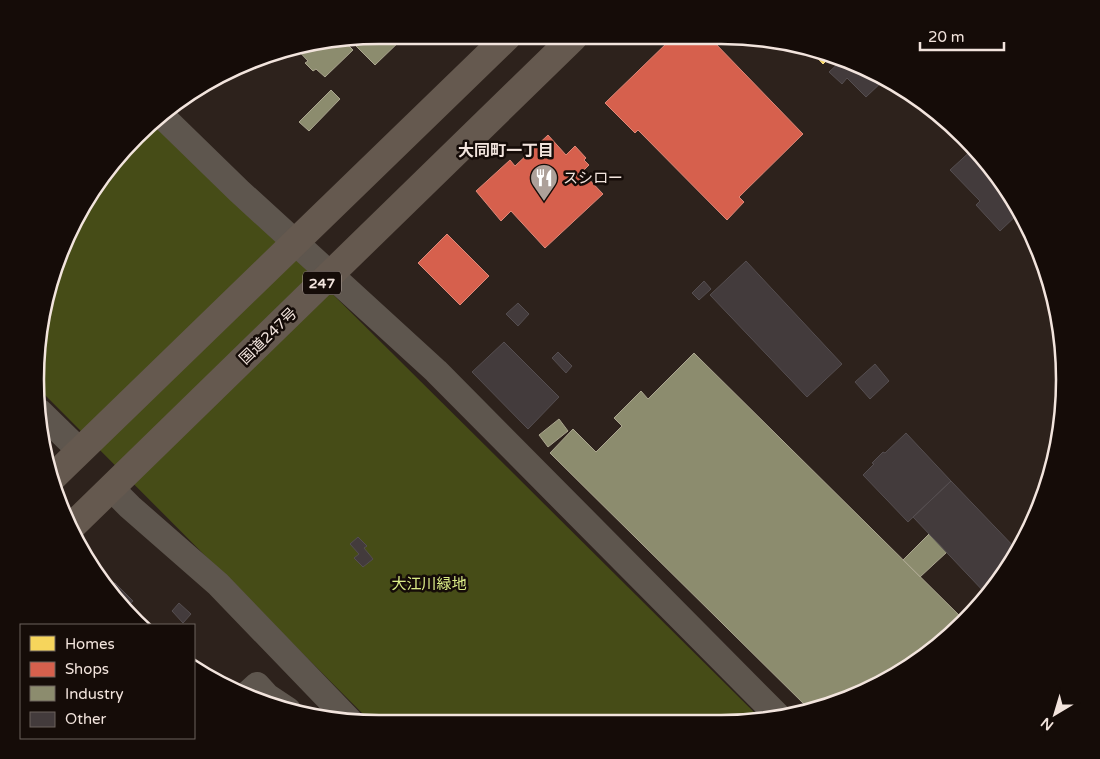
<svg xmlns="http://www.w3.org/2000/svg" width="1100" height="759" font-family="'Varela Round','Noto Sans JP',sans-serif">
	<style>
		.green { fill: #464c17 }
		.homes { fill: #f6d55c; stroke: #f5da83 }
		.shops { fill: #d6604d; stroke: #de8878 }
		.industry { fill: #8c8c6e; stroke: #aba68f }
		.building { fill: #433b3c; stroke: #554e50 }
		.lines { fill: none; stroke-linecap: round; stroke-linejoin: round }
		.street { stroke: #5e564e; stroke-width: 26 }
		.highway { stroke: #65594f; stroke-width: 28 }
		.labels { text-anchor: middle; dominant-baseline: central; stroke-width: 5; stroke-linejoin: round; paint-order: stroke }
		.shield { fill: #150c08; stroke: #b0a39d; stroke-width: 1 }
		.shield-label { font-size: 14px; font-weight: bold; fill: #f2e4dd }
		.poi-label { font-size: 15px; fill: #f2e4dd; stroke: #150c08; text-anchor: start }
		.street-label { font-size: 15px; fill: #f2e4dd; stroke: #150c08 }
		.park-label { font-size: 15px; fill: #dbec87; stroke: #150c08 }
		.neighbourhood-label { font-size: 16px; font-weight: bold; fill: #f2e4dd; stroke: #150c08 }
		.rim { fill: none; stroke: #f2e4dd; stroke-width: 2.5 }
	</style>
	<rect width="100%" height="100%" fill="#2d221c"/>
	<path class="green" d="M157,120L760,718L372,723L40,390L38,335L61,247L120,153Z"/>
	<path class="homes" d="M814,51L831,56L823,64L812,52Z"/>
	<path class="shops" d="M670,40H712L803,134L739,197L744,202L727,220L638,130L635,133L605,103Z
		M548,135L566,155L575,146L586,158L584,160L589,165L582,172L603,194L545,248L511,211L501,221L476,191L510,160L515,166Z
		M447,234L489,276L460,305L418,263Z"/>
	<path class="industry" d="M380,35H403L404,37L375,65L349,39Z
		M343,40L353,50L325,77L316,69L313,71L305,63L308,61L294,46Z
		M331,90L340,99L309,131L299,122Z
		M694,353L964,620L953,631L873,688L810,710L550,453L573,429L596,452L622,426L614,418L641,391L648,399Z
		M559,419L568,431L548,447L539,435Z
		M929,534L947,552L920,577L903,560Z"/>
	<path class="building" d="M842,60L873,71L885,79L866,97L847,78L842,84L829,72Z
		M974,148L1007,188L1020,212L1000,231L976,205L980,201L950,170Z
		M746,261L842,364L807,397L710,295Z
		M704,281L711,289L699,300L692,293Z
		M518,303L529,314L518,326L506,314Z
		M504,342L559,397L528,429L472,372Z
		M558,352L572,366L566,373L552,358Z
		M875,364L889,381L870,399L855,382Z
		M906,433L951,481L908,522L863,475L874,464L872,463L883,452L885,453Z
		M951,481L1018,551L1007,571L987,595L913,517Z
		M358,537L367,546L364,548L373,559L363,567L354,558L359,554L350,544Z
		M96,568L110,584L115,583L133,601L125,608Z
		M179,603L191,614L183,623L172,611Z"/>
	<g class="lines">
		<path class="street" d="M162,116L239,191L436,371L780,718
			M40,412L80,451
			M111,488L130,507L218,584L350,721
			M245,696L257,685L267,696L288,710"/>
		<path class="highway" d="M52,478L507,37
			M69,529L573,38"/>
	</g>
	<defs>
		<symbol id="restaurant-pin" viewBox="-11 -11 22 30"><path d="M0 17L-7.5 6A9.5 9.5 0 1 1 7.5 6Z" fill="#ada099" stroke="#150c08"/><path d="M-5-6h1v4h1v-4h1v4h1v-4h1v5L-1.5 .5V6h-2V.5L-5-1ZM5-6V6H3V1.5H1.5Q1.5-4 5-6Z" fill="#fff"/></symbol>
	</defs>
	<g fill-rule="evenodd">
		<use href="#restaurant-pin" x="528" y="162" width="32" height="43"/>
	</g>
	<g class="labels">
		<rect class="shield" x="303" y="271.5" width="38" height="23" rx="4"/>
		<g class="shield-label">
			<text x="322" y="283">247</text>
		</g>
		<g class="poi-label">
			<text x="563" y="178">スシロー</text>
		</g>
		<g class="street-label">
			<text transform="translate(268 336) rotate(-44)">国道247号</text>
		</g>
		<g class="park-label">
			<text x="429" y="584">大江川緑地</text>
		</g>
		<g class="neighbourhood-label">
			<text x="506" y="151">大同町一丁目</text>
		</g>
	</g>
	<path d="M0 0H1100V759H0ZM379 44H721A335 335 0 0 1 1056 379V380A335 335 0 0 1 721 715H379A335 335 0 0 1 44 380V379A335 335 0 0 1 379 44Z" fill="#150c08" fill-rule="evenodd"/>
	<path class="rim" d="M379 44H721A335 335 0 0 1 1056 379V380A335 335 0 0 1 721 715H379A335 335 0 0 1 44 380V379A335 335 0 0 1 379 44Z"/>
	<rect x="20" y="624" width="175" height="115" fill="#150c08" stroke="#6d625d"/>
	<rect x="30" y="636" width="25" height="15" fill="#f6d55c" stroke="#6d625d"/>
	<text x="65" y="649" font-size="15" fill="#f2e4dd">Homes</text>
	<rect x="30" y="662" width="25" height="15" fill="#d6604d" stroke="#6d625d"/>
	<text x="65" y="674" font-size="15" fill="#f2e4dd">Shops</text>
	<rect x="30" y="686" width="25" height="15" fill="#8c8c6e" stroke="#6d625d"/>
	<text x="65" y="699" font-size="15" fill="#f2e4dd">Industry</text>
	<rect x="30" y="712" width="25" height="15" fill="#433b3c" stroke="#6d625d"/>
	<text x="65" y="724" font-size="15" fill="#f2e4dd">Other</text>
	<g transform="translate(1055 714) rotate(218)" stroke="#150c08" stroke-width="4" paint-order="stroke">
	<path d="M0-4L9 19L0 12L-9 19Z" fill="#f2e4dd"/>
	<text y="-8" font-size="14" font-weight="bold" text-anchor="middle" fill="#f2e4dd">N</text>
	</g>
	<path d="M920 42v8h84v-8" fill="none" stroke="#f2e4dd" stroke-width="2.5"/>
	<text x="928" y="42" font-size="15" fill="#f2e4dd" stroke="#150c08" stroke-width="4" paint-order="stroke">20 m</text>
</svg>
